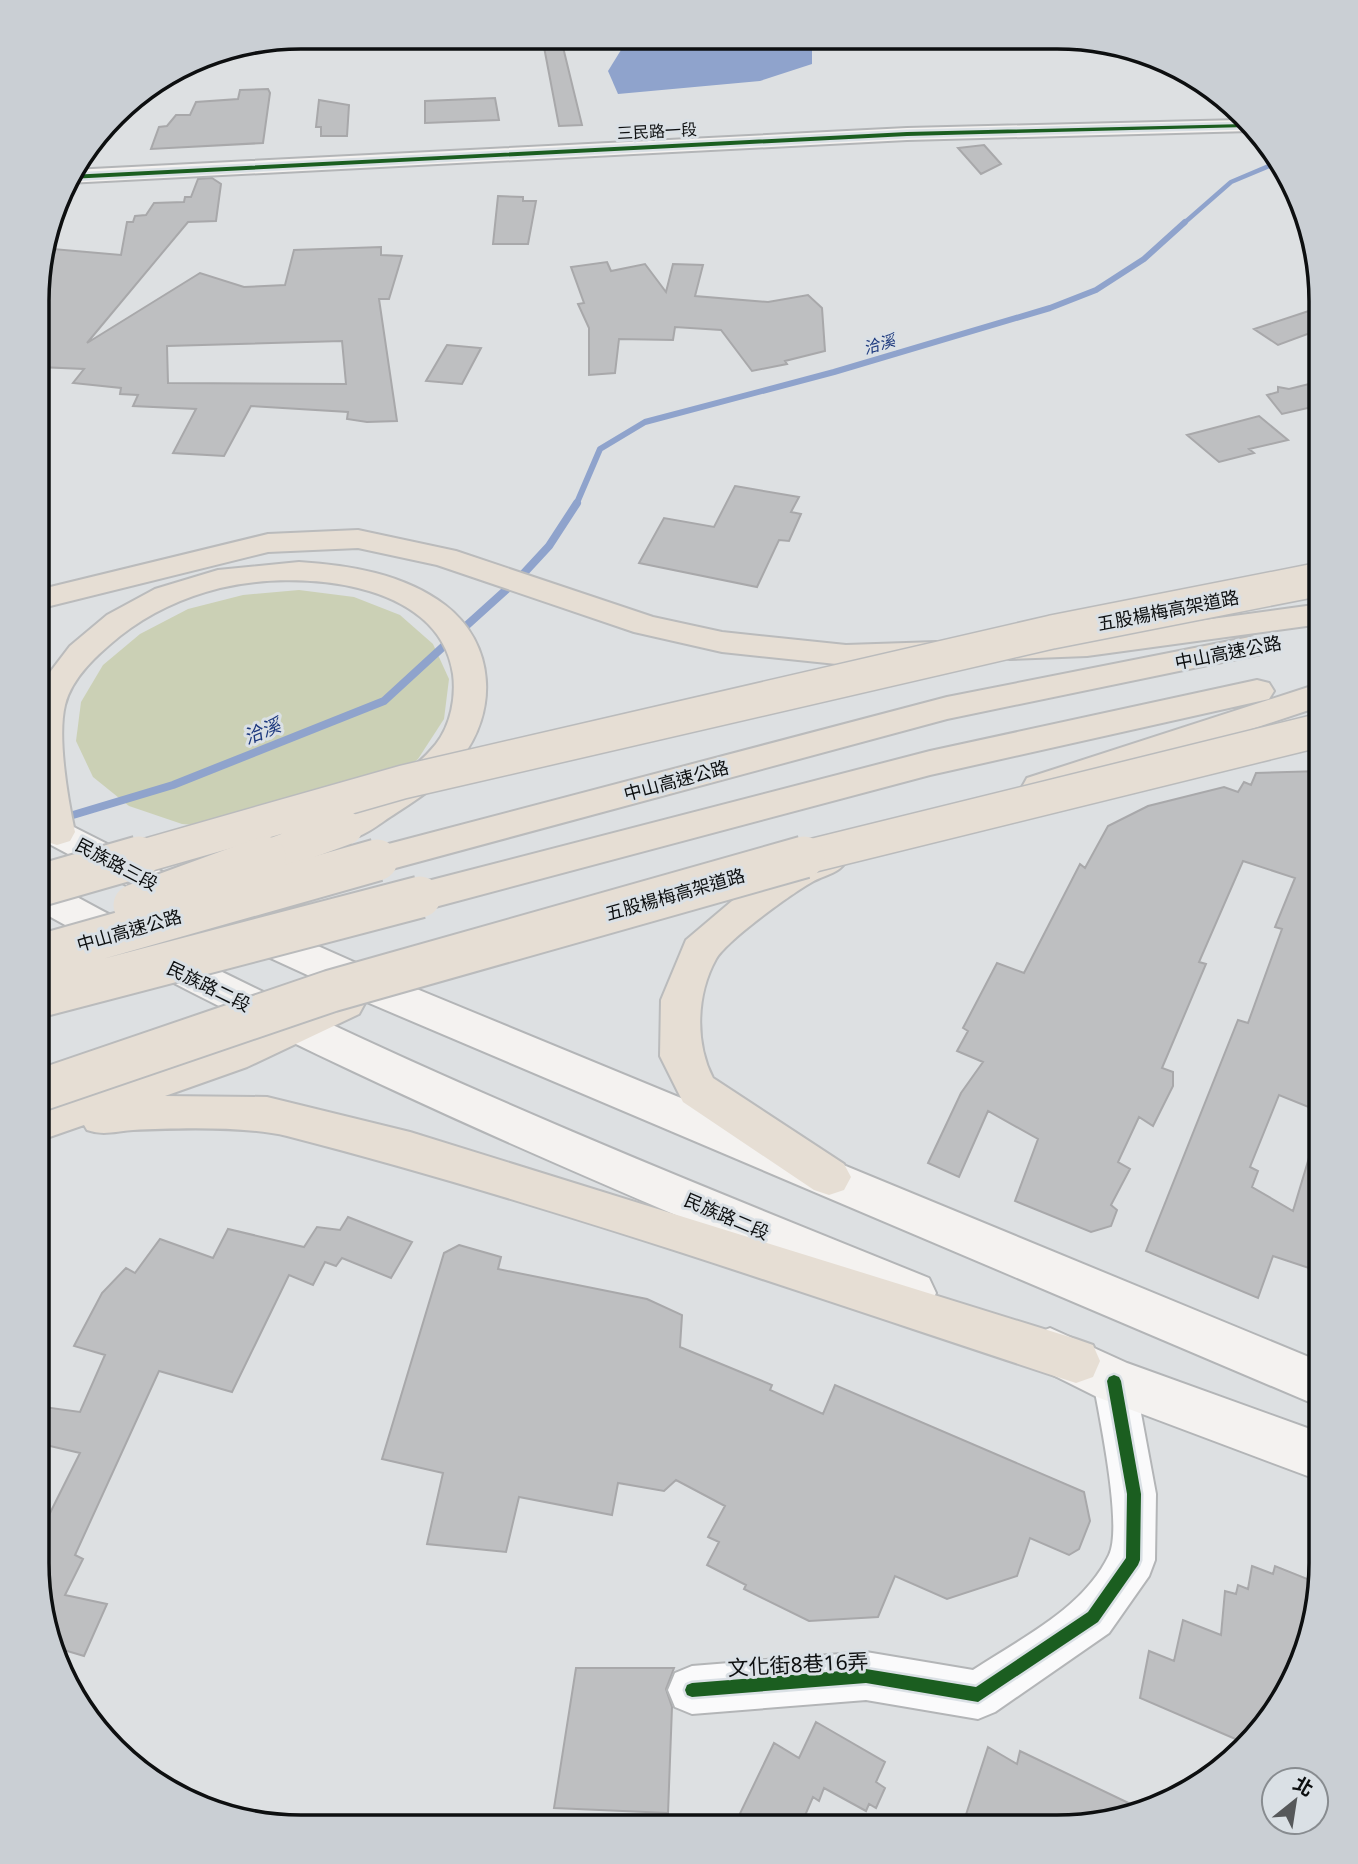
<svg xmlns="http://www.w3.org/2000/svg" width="1358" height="1864" font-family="'Noto Sans','Noto Sans TC',sans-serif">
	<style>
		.green { fill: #cbd0b5 }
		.water { fill: #8fa3cc }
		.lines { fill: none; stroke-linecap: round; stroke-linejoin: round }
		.stream-far2 { stroke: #8fa3cc; stroke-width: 4.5 }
		.stream-far1 { stroke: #8fa3cc; stroke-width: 6 }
		.stream { stroke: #8fa3cc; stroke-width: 8 }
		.building { fill: #bebfc1; stroke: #a8a8aa; stroke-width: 2; fill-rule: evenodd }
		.street-casing { stroke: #b3b5b7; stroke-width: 4 }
		.secondary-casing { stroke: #b3b5b7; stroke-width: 4 }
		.highway-casing { stroke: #babbbc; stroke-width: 4 }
		.street { fill: #fafafb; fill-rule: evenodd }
		.secondary { fill: #f4f2f0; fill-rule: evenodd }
		.highway { fill: #e6ded4; fill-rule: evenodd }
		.highway-bridge-far1-casing { stroke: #babbbc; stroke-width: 36; stroke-linecap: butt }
		.highway-bridge-casing { stroke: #babbbc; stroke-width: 45; stroke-linecap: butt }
		.highway-bridge-far1 { stroke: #e6ded4; stroke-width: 33 }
		.highway-bridge { stroke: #e6ded4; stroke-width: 41 }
		.cycleway-casing { stroke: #dae0e5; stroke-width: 5 }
		.cycleway { fill: #1b5e20; fill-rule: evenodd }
		.labels { text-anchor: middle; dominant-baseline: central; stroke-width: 6; stroke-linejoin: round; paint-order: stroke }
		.far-street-label { font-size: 16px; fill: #0d0f10; stroke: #dae0e5 }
		.far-water-label { font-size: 16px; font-style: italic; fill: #1d397e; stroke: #dae0e5 }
		.street-label { font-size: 18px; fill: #0d0f10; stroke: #dae0e5 }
		.water-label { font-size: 19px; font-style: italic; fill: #1d397e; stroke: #dae0e5 }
		.near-street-label { font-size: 21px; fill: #0d0f10; stroke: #dae0e5 }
		.rim { fill: none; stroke: #0d0f10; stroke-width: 3.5 }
	</style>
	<rect width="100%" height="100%" fill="#dde0e2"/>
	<path class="green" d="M299,590L354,597L400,615L433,644L449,679L444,719L418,759L372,794L244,829L182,824L129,806L93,777L76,741L81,702L103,665L140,634L188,609L243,595Z"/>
	<path class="water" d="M691,38H803L812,46V64L760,81L618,94L608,71L621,50L657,40Z"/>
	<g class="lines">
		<path class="stream-far2" d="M1183,224L1231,182L1276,163"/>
		<path class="stream-far1" d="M576,505L600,449L645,422L834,372L1050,308L1096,290L1144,259L1185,222"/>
		<path class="stream" d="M524,573L549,546L577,503
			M466,626L507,589
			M73,815L173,785L384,701L445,645"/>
	</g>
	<path class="building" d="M562,43L582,125L559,126L544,47Z
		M268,89L270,93L263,143L151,149L159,127L167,126L176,115H190L196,102L238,99L240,90Z
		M495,98L499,120L425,123V101Z
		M319,100L349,105L347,136H321V127H316Z
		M984,145L1001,164L981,174L958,148Z
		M212,178L221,184L216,221L188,222L87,343L200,273L244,287L285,285L294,250L381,247V255L402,256L389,299H379L397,421L367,422L347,419L348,412L251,406L224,456L173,453L196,409L133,406L138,395L120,394L121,388L73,383L84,369L39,367V266L53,249L121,255L127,222H133L135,216L146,215L154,203L184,202L185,197H191L198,179ZM342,341L346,384L168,383L167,346Z
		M498,196L523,197V201H536L528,244H493Z
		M607,262L611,271L645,264L666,292L673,264L703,265L695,296L768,302L808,295L822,308L825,351L785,361L787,364L752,371L721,330L675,327L673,340L619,339L615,373L589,375V328L578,304L584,303L571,267Z
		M1321,307V329L1278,345L1254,329Z
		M447,345L481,348L462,384L426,381Z
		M1321,381V405L1282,414L1267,395L1278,392V387L1289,389Z
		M1259,416L1288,440L1249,449L1254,453L1219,462L1187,435Z
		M735,486L799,497L791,512L801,514L789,541L779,540L757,587L639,563L664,518L714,527Z
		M1321,771V1112L1279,1095L1250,1167L1258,1171L1252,1187L1293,1211L1315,1138L1321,1139V1272L1273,1256L1258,1298L1146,1251L1238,1020L1248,1023L1282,929L1275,927L1295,878L1243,861L1199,962L1206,964L1162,1068L1173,1072V1086L1153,1126L1139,1117L1118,1162L1130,1169L1111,1205L1117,1210L1111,1226L1091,1232L1015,1201L1038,1139L988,1111L959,1177L928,1163L961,1093L983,1062L957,1051L968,1031L963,1028L997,963L1024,973L1080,864L1085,868L1108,826L1148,806L1224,787L1238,792L1244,782L1251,785L1256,773Z
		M348,1217L412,1242L391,1278L342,1258L336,1266L325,1262L313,1285L289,1275L232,1392L159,1371L75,1555L83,1559L65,1595L107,1604L84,1656L57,1648L37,1563V1512L49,1515L80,1453L37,1443V1422L44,1407L80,1412L105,1355L74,1346L102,1293L126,1268L135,1273L160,1239L213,1258L228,1229L304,1247L317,1227L340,1230Z
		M459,1245L501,1257L498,1269L647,1299L682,1315L680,1347L772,1385L770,1390L823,1414L835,1385L1084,1492L1090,1521L1079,1549L1069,1555L1030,1538L1017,1576L947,1599L895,1576L878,1617L809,1621L744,1589L746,1585L707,1565L719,1542L708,1537L725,1506L676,1480L664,1491L618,1483L612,1515L519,1497L506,1552L427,1544L443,1473L382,1459L444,1253Z
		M1252,1566L1273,1574L1275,1566L1320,1584L1307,1648L1277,1709L1247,1744L1140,1698L1149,1651L1174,1661L1183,1620L1221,1635L1225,1591L1236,1594L1238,1585L1248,1589Z
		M576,1668H674L666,1689L672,1707L668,1813L554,1808Z
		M816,1722L885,1762L876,1782L885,1788L876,1808L869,1804L866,1811L824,1788L819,1801L813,1797L800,1827L734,1826L774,1743L799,1758Z
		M988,1747L1017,1764L1020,1751L1139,1808L1057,1827H962Z"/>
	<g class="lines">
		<defs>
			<path id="street" d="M1114,1362L1129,1367L1135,1381L1156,1494L1155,1560L1149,1576L1109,1633L995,1712L978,1719L866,1700L692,1714L675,1707L668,1690L675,1673L692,1666L866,1652L973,1670C1021,1638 1083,1609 1109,1555C1123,1527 1099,1415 1093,1381L1099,1367Z"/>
			<path id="secondary" d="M1241,120L1251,131L907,140L67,183L72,170L907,128Z
				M38,809L248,915L390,978L1321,1362V1407L362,1000L220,935L38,838Z
				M38,879L51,883C334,1038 631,1158 929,1278L936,1293L929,1308L913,1314L897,1308C605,1186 314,1065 38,910Z
				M1050,1328L1127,1363L1321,1433V1481L1097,1397L1033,1365L1026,1350L1033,1335Z"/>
			<path id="highway" d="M358,530L456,551L653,617L722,632L846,645L936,642L947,645L952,652L947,659L936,662L846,665L722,652L634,632L437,565L358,548L268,552L38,609V590L268,534Z
				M299,562C349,565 404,574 445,605C496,644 498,712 460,760C442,784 415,801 390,817C372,829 356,844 333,837L328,828L333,819C369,798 409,777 436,744C451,725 456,697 453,674C439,578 294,570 220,588C184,597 149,613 120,636C98,654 72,677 65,705C57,737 68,800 75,832L70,841L57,845L44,841L38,828V688L70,646L107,615L155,589L218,570Z
				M1321,604V624L1087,656L1010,659L999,656L994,649L999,642L1010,639L1087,636Z
				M1250,637L1261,640L1266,647L1261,654L947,719L377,873L364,869L359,860L364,851L377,847L947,697Z
				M1257,680L1269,683L1274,691L1269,699L930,775L420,911L407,907L401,897L407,887L420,883L930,751Z
				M1321,683V706L1040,799L1027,796L1022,787L1027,778Z
				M829,847L842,851L847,860C839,874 826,874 812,882C791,894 727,940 716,959C696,995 695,1043 713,1078L844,1164L851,1177L844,1190L829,1195L814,1190L683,1102L660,1056L661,1000L686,940L732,901L787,863Z
				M345,988L359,992L365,1003L359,1014L247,1067L165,1096L267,1097L410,1132L1076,1339L1093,1345L1100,1361L1093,1377L1076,1383C814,1297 554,1205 287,1136C246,1126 176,1128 133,1130C116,1131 104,1136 87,1130L84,1125L38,1141V1106L217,1043Z"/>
		</defs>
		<use href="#street" class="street-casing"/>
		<use href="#secondary" class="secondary-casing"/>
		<use href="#highway" class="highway-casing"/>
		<use href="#street" class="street"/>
		<use href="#secondary" class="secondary"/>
		<use href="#highway" class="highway"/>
		<defs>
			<path id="highway-bridge-far1" d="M133,859L403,782L1052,632L1321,579
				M261,859L346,828
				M798,859L1321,730"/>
			<path id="highway-bridge" d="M38,886L139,857
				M134,905L265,857
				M38,956L377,860
				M42,996L420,897
				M38,1091L331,991L804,857"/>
		</defs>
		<use href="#highway-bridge-far1" class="highway-bridge-far1-casing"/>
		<use href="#highway-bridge" class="highway-bridge-casing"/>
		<use href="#highway-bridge-far1" class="highway-bridge-far1"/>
		<use href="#highway-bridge" class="highway-bridge"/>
		<defs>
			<path id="cycleway" d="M1245,124L1247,127L907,136L69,179L70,175L907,132Z
				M1114,1375L1119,1377L1121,1381L1141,1494L1140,1560L1138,1565L1098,1622L978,1702L866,1683L692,1697L687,1695L685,1690L687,1685L692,1683L866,1669L976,1687L1088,1612L1126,1558L1127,1494L1107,1381L1109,1377Z"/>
		</defs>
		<use href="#cycleway" class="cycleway-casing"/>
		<use href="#cycleway" class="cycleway"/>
	</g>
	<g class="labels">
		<g class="far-street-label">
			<text transform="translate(657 131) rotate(-3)">三民路一段</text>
		</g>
		<g class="far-water-label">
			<text transform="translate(879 344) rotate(-16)">洽溪</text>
		</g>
		<g class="street-label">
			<text transform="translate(1168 610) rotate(-11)">五股楊梅高架道路</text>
			<text transform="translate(1228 652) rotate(-11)">中山高速公路</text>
			<text transform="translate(676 780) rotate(-15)">中山高速公路</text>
			<text transform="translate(117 864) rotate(28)">民族路三段</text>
			<text transform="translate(675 894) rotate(-16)">五股楊梅高架道路</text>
			<text transform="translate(129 930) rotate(-16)">中山高速公路</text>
			<text transform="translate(209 986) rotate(26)">民族路二段</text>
			<text transform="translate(727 1216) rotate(23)">民族路二段</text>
		</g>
		<g class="water-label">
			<text transform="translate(262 731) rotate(-22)">洽溪</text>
		</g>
		<g class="near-street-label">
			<text transform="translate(798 1664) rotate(-3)">文化街8巷16弄</text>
		</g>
	</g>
	<path d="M0 0H1358V1864H0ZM301 49H1057A252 252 0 0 1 1309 301V1563A252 252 0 0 1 1057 1815H301A252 252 0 0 1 49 1563V301A252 252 0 0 1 301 49Z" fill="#cacfd4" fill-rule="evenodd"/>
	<path class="rim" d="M301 49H1057A252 252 0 0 1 1309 301V1563A252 252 0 0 1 1057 1815H301A252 252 0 0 1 49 1563V301A252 252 0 0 1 301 49Z"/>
	<g transform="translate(1295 1801) rotate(30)"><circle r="33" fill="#dae0e5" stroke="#888c90" stroke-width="2"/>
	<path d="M0-5L12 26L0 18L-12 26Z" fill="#56585a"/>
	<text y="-10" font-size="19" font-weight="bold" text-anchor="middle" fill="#0d0f10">北</text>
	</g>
</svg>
